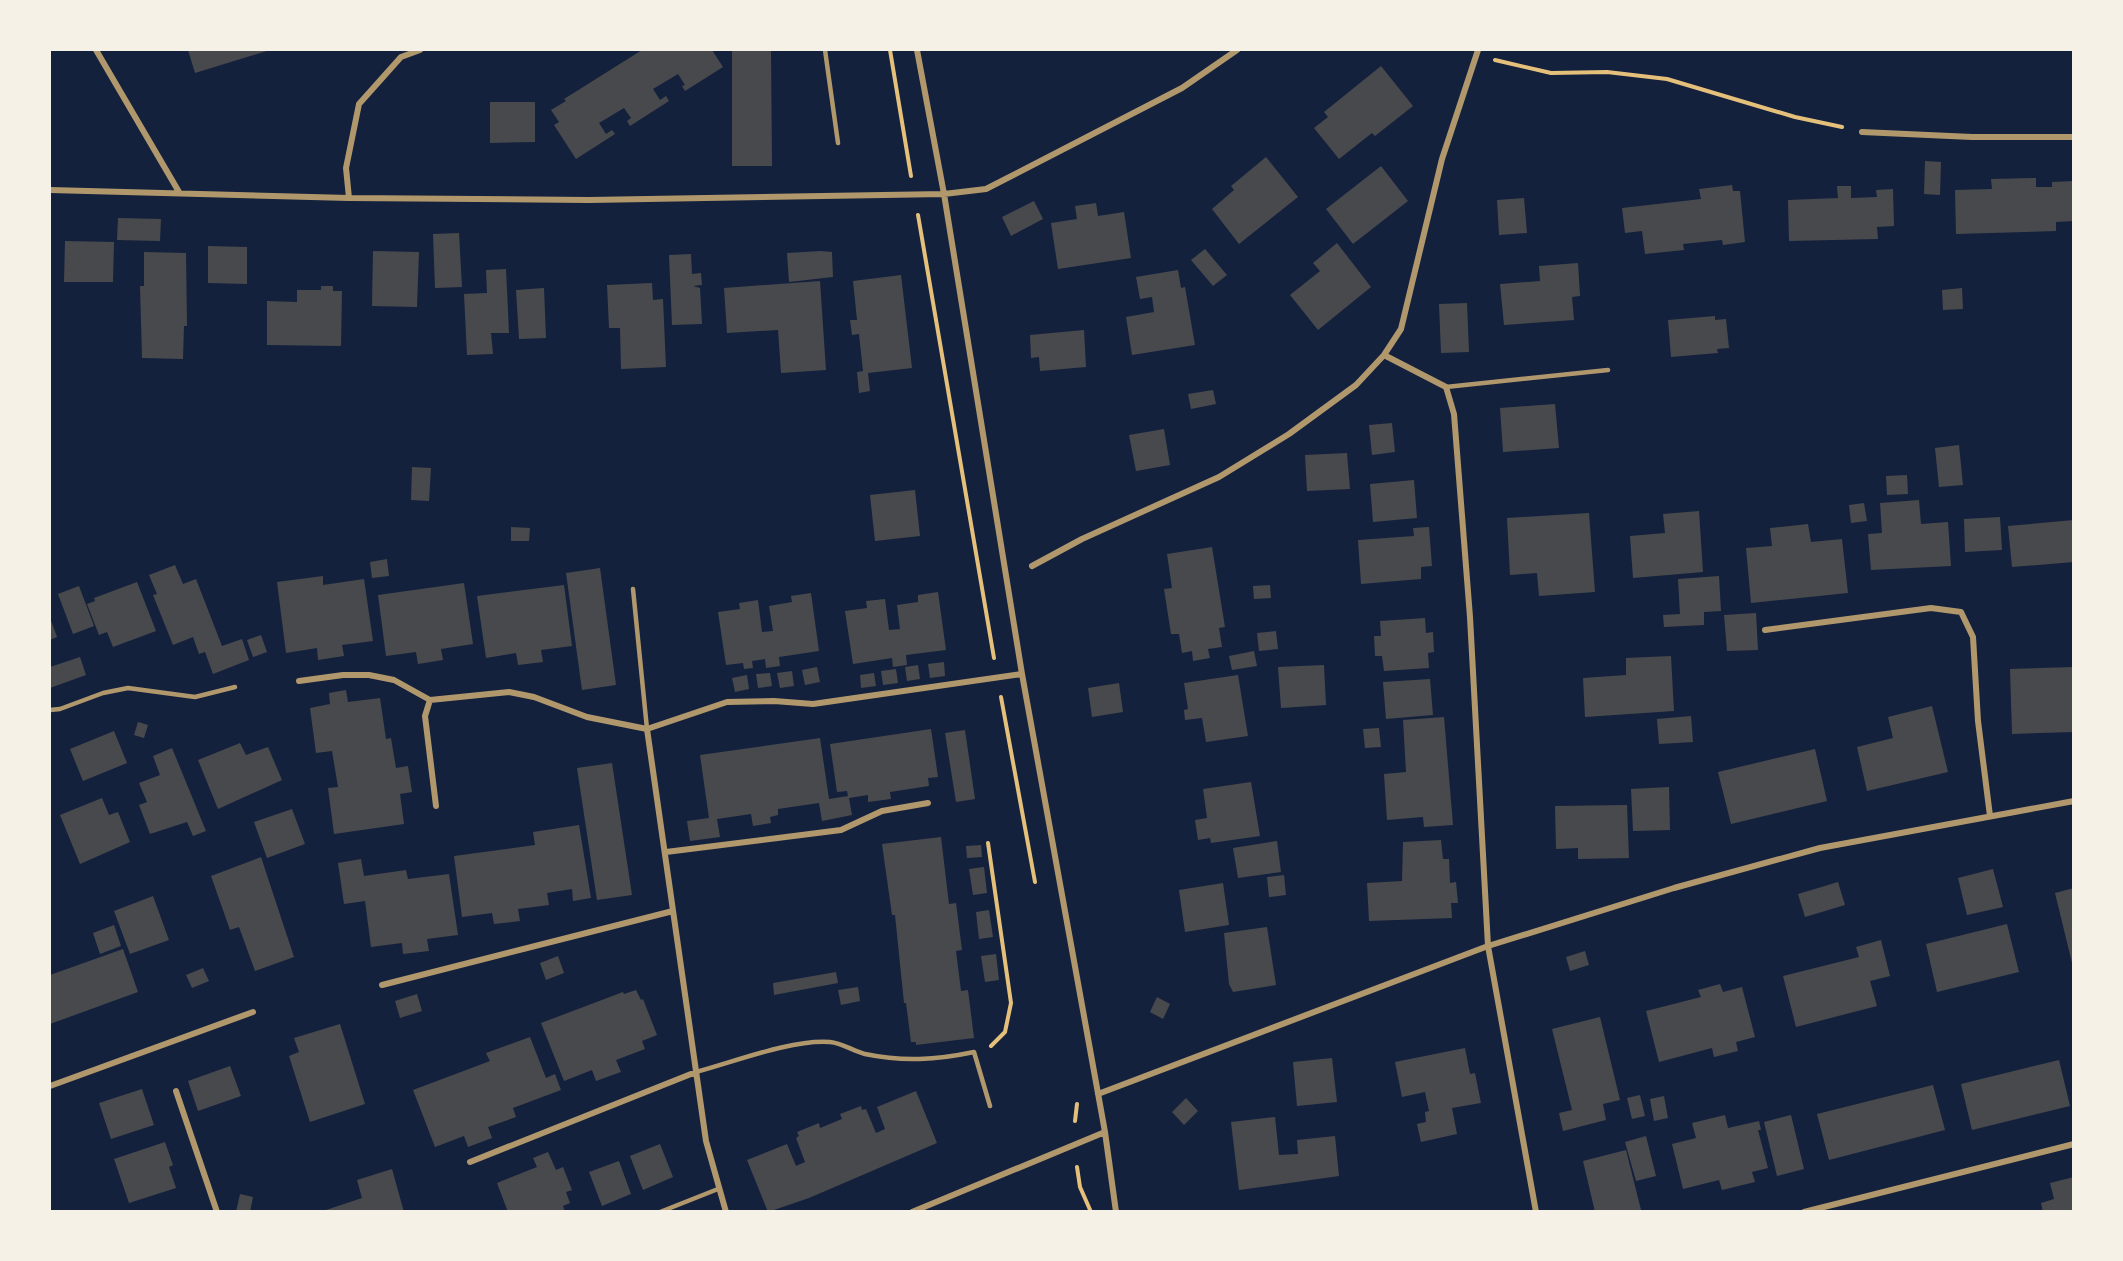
<svg xmlns="http://www.w3.org/2000/svg" width="2123" height="1261" font-family="'Golos Text',sans-serif">
	<style>
		.building { fill: #48494c }
		.lines { fill: none; stroke-linecap: round; stroke-linejoin: round }
		.path { stroke: #e5c07b; stroke-width: 4 }
		.service { stroke: #b1986c; stroke-width: 4.5 }
		.minor { stroke: #b1986c; stroke-width: 6 }
	</style>
	<rect width="100%" height="100%" fill="#14213d"/>
	<path class="building" d="M188,50H270L195,73Z
		M642,50H712L723,67L685,91L682,86L685,85L678,74L653,89L660,100L666,96L669,101L630,126L627,121L631,118L624,108L599,123L606,134L612,130L615,134L576,159L554,125L559,122L551,110L566,101L564,99Z
		M732,50H771L772,166H732Z
		M1381,66L1413,106L1375,136L1372,133L1339,159L1314,128L1328,117L1324,112Z
		M490,102H535V142L490,143Z
		M1266,157L1298,197L1239,244L1212,209L1234,190L1231,186Z
		M1925,161L1941,162L1940,195L1924,194Z
		M1381,166L1408,201L1353,244L1326,209Z
		M2036,178V187H2052V182L2074,181V221L2056,222V231L1956,234L1955,190L1992,189L1991,179Z
		M1732,185L1733,191H1740L1745,242L1723,245L1722,240L1683,244L1684,250L1645,254L1642,231L1625,233L1622,208L1701,199L1699,189Z
		M1837,186H1851V198L1877,197L1876,190L1893,189L1894,226L1877,227L1878,239L1789,241L1788,200L1838,198Z
		M1524,198L1527,233L1499,235L1497,200Z
		M1034,201L1043,219L1011,236L1002,217Z
		M1096,203L1098,216L1124,212L1131,258L1058,269L1051,223L1077,219L1075,206Z
		M118,218L161,219L160,241L117,240Z
		M459,233L462,287L435,288L433,234Z
		M65,241L114,242L113,282H64Z
		M1337,243L1371,287L1318,330L1290,295L1320,271L1313,263Z
		M208,246L247,247V284L208,283Z
		M1205,249L1227,275L1213,286L1191,260Z
		M373,251L419,252L417,307L372,306Z
		M821,251L832,252L833,277L789,282L787,253Z
		M144,252L186,253L187,326H184L183,359L142,358L140,286H144Z
		M691,254L692,274L701,273L702,285L693,286L700,288L702,324L672,325L669,255Z
		M1578,263L1580,296L1572,297L1574,320L1504,325L1500,284L1540,281L1539,266Z
		M506,269L509,333H491L493,354L467,355L464,294L487,293L486,270Z
		M1178,270L1181,288L1185,287L1195,345L1132,355L1126,317L1154,312L1152,297L1140,299L1136,277Z
		M901,275L912,368L868,373L870,391L859,393L857,372L863,371L859,334L852,335L850,320H857L853,281Z
		M820,281L826,370L781,373L778,330L727,333L724,288Z
		M652,283L653,300L663,299L666,367L621,369L620,328H609L607,285Z
		M321,286H333V291H342L341,346L267,345V301L297,302V290H321Z
		M544,288L546,338L519,339L516,290Z
		M1962,288L1963,309L1943,310L1942,290Z
		M1467,303L1469,352L1441,353L1439,304Z
		M1715,316V320L1726,319L1729,348L1717,349L1718,353L1671,357L1668,320Z
		M1084,330L1086,367L1040,371L1039,357L1031,358L1030,335Z
		M1213,390L1216,404L1191,409L1188,394Z
		M1555,404L1559,448L1503,452L1500,408Z
		M1392,423L1395,452L1372,455L1369,425Z
		M1164,429L1170,465L1136,471L1129,435Z
		M1959,445L1963,485L1939,487L1935,448Z
		M1347,453L1350,489L1307,491L1305,455Z
		M412,467L431,468L429,501L411,500Z
		M1907,475L1908,494L1887,495L1886,476Z
		M1414,480L1417,518L1373,522L1370,484Z
		M915,490L920,536L875,541L870,495Z
		M1919,500L1921,524L1948,522L1951,566L1871,570L1868,534L1882,533L1880,503Z
		M1864,503L1867,521L1851,523L1849,505Z
		M1699,511L1703,572L1633,578L1630,536L1665,533L1663,514Z
		M1589,513L1595,592L1539,596L1537,573L1510,575L1507,518Z
		M2000,517L2002,550L1965,552L1964,519Z
		M2074,520V562L2012,567L2008,526Z
		M1808,524L1811,542L1842,539L1848,593L1751,603L1746,548L1772,546L1770,528Z
		M511,527L530,528L529,541H511Z
		M1429,527L1432,566L1421,567V579L1361,584L1358,540L1414,536L1413,528Z
		M1212,547L1225,627L1219,628L1222,647L1208,649L1210,658L1193,661L1192,651L1182,653L1179,634H1171L1164,589L1172,588L1167,554Z
		M387,559L389,576L372,578L370,562Z
		M175,565L183,584L196,579L222,646L242,639L249,660L213,674L205,652L199,654L193,637L173,645L153,595L157,594L149,575Z
		M600,568L616,685L582,690L566,573Z
		M323,576V585L364,579L373,641L342,645L344,656L318,660L317,648L286,653L277,582Z
		M1719,576L1721,611L1704,612V625L1664,627L1663,615L1680,614L1678,579Z
		M137,582L156,631L113,647L107,632L99,635L87,604L95,601L94,598Z
		M464,583L473,644L441,649L443,660L418,664L416,652L386,656L378,595Z
		M564,585L572,646L541,650L543,662L518,665L516,653L486,658L477,596Z
		M1270,585L1271,598L1254,599L1253,586Z
		M79,586L94,626L73,634L58,594Z
		M938,592L946,650L906,655L907,665L893,667L892,658L853,664L845,611L867,608L866,601L885,599L889,630L900,629L897,605L918,602V595Z
		M811,593L819,651L779,657L780,666L766,668L765,659L752,661L753,668L744,669L743,663L726,665L718,612L740,609L739,603L758,600L762,632L773,631L769,606L792,602L791,596Z
		M1756,613L1758,650L1727,651L1724,615Z
		M50,618L57,637L50,640Z
		M1425,618L1426,633L1433,632L1434,652L1428,653L1429,668L1384,671L1382,656H1375L1374,636H1381L1380,621Z
		M1276,631L1278,649L1259,651L1257,633Z
		M261,635L267,652L253,657L247,640Z
		M1254,651L1257,666L1232,670L1229,656Z
		M1671,656L1674,711L1585,717L1583,678L1626,675V658Z
		M80,657L86,675L50,688V667Z
		M944,662L945,676L930,678L928,664Z
		M918,665L920,679L907,681L905,667Z
		M1324,665L1326,705L1281,708L1278,667Z
		M817,667L820,682L805,685L802,670Z
		M2074,667V732L2012,734L2010,669Z
		M896,669L898,683L883,685L881,671Z
		M792,671L794,686L780,688L777,673Z
		M770,673L772,686L758,688L756,674Z
		M874,673L876,686L861,688L860,675Z
		M747,675L749,689L735,692L732,678Z
		M1238,675L1248,736L1206,742L1202,718L1185,720L1184,710L1188,709L1184,683Z
		M1430,679L1433,715L1386,719L1383,682Z
		M1119,683L1123,712L1092,717L1088,688Z
		M346,690L348,702L380,698L386,739L391,738L396,768L408,766L412,792L400,794L404,824L334,834L328,788L338,787L332,751L316,753L310,708L330,704L329,693Z
		M1932,706L1948,772L1867,791L1857,747L1893,738L1888,717Z
		M1691,716L1693,742L1659,744L1657,719Z
		M1444,717L1453,825L1424,827L1423,817L1387,820L1384,774L1406,772L1403,720Z
		M138,722L148,725L144,738L134,735Z
		M1379,728L1381,747L1365,748L1363,729Z
		M931,729L938,777L928,778L929,786L890,792L891,799L868,802V795L849,798L852,815L822,821L819,803L778,809V815L770,817L771,823L753,826L751,814L717,819L720,837L690,841L687,821L709,818L700,755L820,738L829,799L848,796L847,791L837,792L830,744Z
		M965,730L975,799L956,802L945,733Z
		M114,731L127,763L83,781L70,749Z
		M240,743L246,755L268,747L282,780L218,809L198,760Z
		M172,748L206,831L193,836L187,822L150,834L139,805L147,802L139,783L160,775L153,756Z
		M1815,749L1827,801L1731,824L1718,772Z
		M612,763L632,895L597,900L577,768Z
		M1251,782L1260,836L1211,843L1210,838L1198,840L1195,820L1207,818L1203,789Z
		M1669,787L1670,830L1633,831L1631,789Z
		M102,798L109,815L118,812L130,842L80,864L60,815Z
		M1627,805L1629,858L1578,859V848L1556,849L1555,806Z
		M292,809L305,844L267,858L254,822Z
		M579,825L591,898L573,901L572,889L547,893L549,905L518,909L520,921L494,924L492,913L462,917L454,856L535,845L533,832Z
		M941,837L949,904L956,903L962,950L956,951L961,991L968,990L974,1038L916,1045V1042H911L906,1003H904L895,915H892L882,844Z
		M1441,840L1443,859H1449L1450,883L1456,882L1458,903H1451L1452,918L1369,921L1367,883L1402,881L1403,842Z
		M1277,841L1281,872L1238,878L1233,848Z
		M981,845L982,857L967,858L966,846Z
		M261,857L294,957L255,971L239,927L230,930L211,876Z
		M361,859L364,876L406,870L408,879L449,874L458,935L427,939L429,951L403,954L402,943L371,947L365,901L344,904L338,863Z
		M984,867L987,893L973,895L969,869Z
		M1993,869L2003,907L1967,915L1958,878Z
		M1284,875L1286,895L1269,897L1267,877Z
		M1838,882L1845,905L1805,917L1798,894Z
		M1223,883L1229,925L1185,932L1179,890Z
		M2074,888V967H2073L2055,893Z
		M153,896L169,940L130,954L114,911Z
		M989,910L993,937L979,939L976,912Z
		M2007,924L2019,972L1937,992L1926,944Z
		M114,925L121,946L100,954L93,933Z
		M1267,927L1276,985L1233,992L1229,984L1224,933Z
		M1881,940L1890,976L1870,981L1877,1006L1796,1027L1783,976L1859,957L1856,947Z
		M123,949L138,992L50,1024V975Z
		M1585,951L1589,965L1570,971L1566,957Z
		M996,954L999,980L985,982L981,956Z
		M558,956L564,973L546,980L540,963Z
		M203,968L209,981L192,988L186,975Z
		M836,972L838,983L774,995L773,983Z
		M1720,984L1723,992L1742,987L1755,1037L1736,1042L1738,1051L1714,1057L1712,1048L1659,1062L1646,1011L1701,997L1698,990Z
		M858,987L860,1001L841,1005L838,990Z
		M636,990L641,1000L643,999L657,1035L642,1041L645,1049L616,1060L621,1072L596,1081L592,1070L564,1081L541,1023L623,992L624,994Z
		M417,994L422,1011L400,1018L395,1001Z
		M1157,997L1170,1004L1163,1019L1150,1012Z
		M1600,1017L1620,1100L1603,1104L1606,1120L1563,1131L1559,1113L1572,1110L1552,1029Z
		M340,1024L365,1104L310,1122L289,1056L299,1052L294,1038Z
		M530,1037L546,1078L555,1074L561,1090L513,1108L516,1117L488,1127L492,1138L468,1147L464,1136L435,1147L413,1090L490,1061L486,1053Z
		M1465,1048L1470,1074L1475,1073L1481,1103L1452,1108L1457,1134L1421,1142L1417,1124L1426,1122L1425,1112L1429,1111L1425,1092L1402,1097L1395,1062Z
		M1332,1058L1337,1102L1297,1106L1293,1062Z
		M2059,1060L2070,1106L1972,1130L1961,1084Z
		M230,1066L241,1096L198,1111L188,1081Z
		M1933,1085L1945,1130L1829,1160L1817,1114Z
		M142,1089L154,1125L111,1139L99,1103Z
		M916,1091L937,1143L809,1198L768,1212L747,1160L787,1144L796,1166L805,1162L796,1138L799,1136L797,1132L819,1123L820,1128L842,1119L840,1114L861,1106L862,1110L866,1109L876,1133L885,1129L877,1107Z
		M1640,1095L1645,1116L1632,1119L1627,1098Z
		M1664,1096L1668,1118L1654,1121L1650,1099Z
		M1186,1098L1198,1111L1184,1125L1172,1112Z
		M1725,1115L1728,1128L1759,1121L1761,1130H1758L1768,1168L1752,1172L1755,1182L1722,1190L1719,1180L1683,1189L1672,1144L1696,1138L1692,1123Z
		M1791,1115L1804,1169L1777,1176L1764,1122Z
		M1275,1117L1279,1155L1298,1154L1297,1140L1335,1136L1339,1176L1239,1190L1231,1122Z
		M1646,1136L1656,1176L1636,1181L1625,1142Z
		M165,1142L173,1165L169,1167L176,1188L129,1203L114,1159Z
		M660,1144L673,1177L643,1190L630,1156Z
		M1626,1150L1641,1210L1595,1212L1583,1161Z
		M548,1152L556,1170L563,1167L572,1190L566,1192L570,1203L563,1206L565,1212H508L497,1183L537,1167L533,1158Z
		M619,1161L631,1194L602,1206L589,1172Z
		M392,1169L404,1212H320L362,1198L357,1180Z
		M2074,1177V1212H2043L2041,1203L2054,1199L2050,1183Z
		M240,1194L253,1197L250,1212H236Z"/>
	<g class="lines">
		<path class="path" d="M890,50L911,176
			M1495,60L1551,73L1607,72L1667,79L1795,117L1842,127
			M918,215L994,658
			M1001,697L1035,882
			M988,843L1011,1003L1005,1032L991,1046
			M1075,1121L1077,1104
			M1077,1167L1080,1187L1091,1212"/>
		<path class="service" d="M825,50L838,143
			M1446,387L1608,370
			M633,589L647,729
			M50,710L60,709L103,693L128,688L195,697L235,687
			M696,1072C734,1062 792,1039 830,1042C842,1043 853,1051 865,1054C903,1062 936,1060 974,1052L990,1106
			M660,1212L718,1189"/>
		<path class="minor" d="M96,50L179,192
			M917,50L944,194L1022,674L1105,1132L1116,1212
			M1862,132L1972,137H2074
			M50,190L349,198L589,200L944,194L986,189L1182,88L1237,50
			M349,198L346,168L359,104L401,57L420,50
			M1384,355L1446,387L1454,414L1470,617L1488,946L1536,1212
			M1032,566L1082,539L1219,477L1289,434L1356,385L1384,355L1401,329L1442,159L1478,50
			M1765,630L1931,608L1961,612L1973,637L1978,721L1990,816
			M299,681L343,675H369L394,680L430,700L509,692L534,697L587,717L647,729
			M430,700L425,716L436,806
			M666,852L841,830L882,811L928,803
			M382,985L673,911
			M50,1086L253,1012
			M176,1091L217,1212
			M1098,1094L1488,946L1674,888L1820,848L2074,801
			M470,1162L696,1072
			M726,1212L706,1141L647,729L727,702L774,701L813,704L1022,674
			M912,1212L1105,1132
			M1804,1212L2074,1144"/>
	</g>
	<rect width="2123" height="1261" fill="none" stroke="#f6f1e7" stroke-width="102"/>
</svg>
